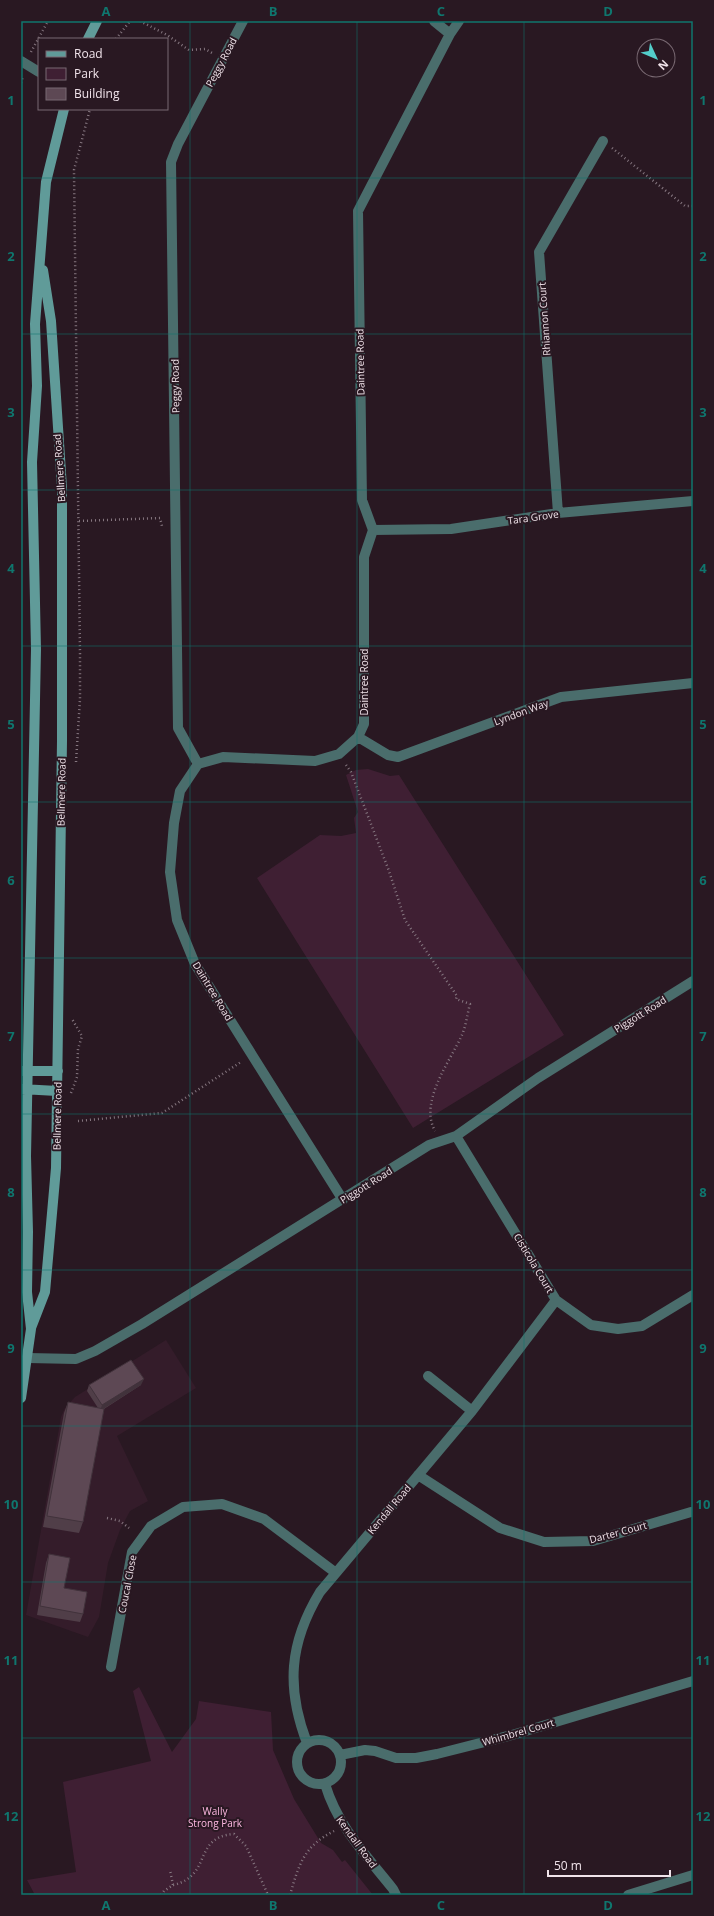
<svg xmlns="http://www.w3.org/2000/svg" width="714" height="1916" font-family="'Open Sans',sans-serif">
	<style>
		.built { fill: #341c2a }
		.green { fill: #3f1f33 }
		.lines { fill: none; stroke-linecap: round; stroke-linejoin: round }
		.path { stroke: #867780; stroke-width: 2.5; stroke-dasharray: 1 3; stroke-linecap: butt }
		.street { stroke: #4a6d6c; stroke-width: 10 }
		.secondary { stroke: #609b99; stroke-width: 10 }
		.wall { fill: #503e48 }
		.shaded-wall { fill: #41323b }
		.building { fill: #5d4854; stroke: #41323b }
		.grid { fill: none; stroke: #0f766e; stroke-width: 1; stroke-opacity: 0.55 }
		.labels { text-anchor: middle; dominant-baseline: central; stroke-width: 4; stroke-linejoin: round; paint-order: stroke }
		.street-label { font-size: 10px; fill: #f0e3ea; stroke: #291822 }
		.park-label { font-size: 10px; fill: #feb8e1; stroke: #291822 }
		.neatline { fill: none; stroke: #0f766e; stroke-width: 1.5 }
		.grid-label { font-size: 13px; text-anchor: middle; font-weight: bold; fill: #0f766e }
	</style>
	<rect width="100%" height="100%" fill="#291822"/>
	<path class="built" d="M166,1340L196,1388L117,1436L148,1501L130,1511L120,1530L108,1563L99,1617L88,1637L26,1615L61,1417L65,1408L75,1397Z"/>
	<path class="green" d="M368,769L390,776L399,775L564,1035L413,1128L257,878L320,835L341,836L356,833L354,818L358,812L346,775L356,770Z
		M139,1687L172,1752L196,1719L199,1701L271,1712L273,1750L294,1799L321,1843L333,1850L342,1862L345,1860L373,1895H35L27,1880L76,1872L63,1782L151,1761L133,1691Z"/>
	<g class="lines">
		<path class="path" d="M140,21L167,35L189,50L205,49L212,53
			M116,39L130,21
			M31,52L48,21
			M21,83L23,76
			M612,148L685,206H693
			M79,521L160,518L162,526
			M76,762L80,699V654L74,170L90,109
			M346,765L351,772L389,871L405,920L457,996L456,999L470,1004C467,1015 466,1027 461,1037C449,1063 419,1102 435,1131
			M71,1093L77,1077L78,1049L82,1036L72,1019
			M78,1121L162,1113L241,1062
			M107,1518L120,1521L129,1528
			M173,1885C213,1876 192,1837 234,1834L246,1846L268,1895
			M161,1895L164,1891L173,1885L170,1870
			M290,1895C299,1864 304,1846 334,1831"/>
		<path class="street" d="M434,21L450,34
			M21,61L39,72
			M558,513L539,252L603,141
			M373,530L451,529L558,513L693,501
			M358,737L388,755L398,757L561,697L693,683
			M198,764L178,728L171,162L178,144L243,21
			M456,1136L556,1300L591,1325L618,1329L642,1326L693,1295
			M343,1200L195,964L177,920L170,872L174,823L180,791L198,764L223,757L315,761L339,754L358,737L364,724V557L373,530L362,500L358,211L450,34L459,21
			M28,1358L76,1359L95,1351L142,1324L429,1145L456,1136L538,1078L693,981
			M428,1376L472,1411
			M418,1475L500,1528L544,1542L593,1541L691,1512
			M111,1667L132,1552L151,1526L183,1507L222,1504L264,1519L336,1573
			M297 1762a22 22 0 1 1 44 0a22 22 0 1 1-44 0Z
			M307,1743C286,1688 289,1643 320,1592L472,1411L556,1300
			M340,1755L365,1750L375,1751L396,1758H416L437,1754L512,1735L693,1681
			M325,1784C338,1827 366,1855 393,1889L396,1895
			M628,1895L693,1875"/>
		<path class="secondary" d="M88,39L97,21
			M22,1071H58
			M21,1089L57,1091
			M31,1328L45,1292L56,1168L62,741V488L51,321L43,270
			M21,1398L31,1329L27,1292L28,1232L26,1156L36,649L32,462L37,386L35,324L46,182L64,109"/>
	</g>
	<path class="wall" d="M89,1385H141L104,1409L83,1522L79,1533L43,1527L64,1413L68,1402L98,1408L87,1391Z
		M49,1554L64,1588L83,1614L80,1622L37,1615L46,1563Z"/>
	<path class="shaded-wall" d="M144,1379L141,1385L100,1411L102,1405Z"/>
	<path class="building" d="M131,1360L144,1379L102,1405L89,1385Z
		M68,1402L104,1409L83,1522L47,1516Z
		M49,1554L70,1558L64,1588L87,1592L83,1614L40,1606Z"/>
	<path class="grid" d="M190,21V1895M357,21V1895M524,21V1895M21,178H693M21,334H693M21,490H693M21,646H693M21,802H693M21,958H693M21,1114H693M21,1270H693M21,1426H693M21,1582H693M21,1738H693"/>
	<g class="labels">
		<g class="street-label">
			<text transform="translate(221 62) rotate(-62)">Peggy Road</text>
			<text transform="translate(544 319) rotate(-94)">Rhiannon Court</text>
			<text transform="translate(360 362) rotate(-91)">Daintree Road</text>
			<text transform="translate(175 386) rotate(-91)">Peggy Road</text>
			<text transform="translate(59 468) rotate(-94)">Bellmere Road</text>
			<text transform="translate(533 517) rotate(-8)">Tara Grove</text>
			<text transform="translate(364 682) rotate(-90)">Daintree Road</text>
			<text transform="translate(521 712) rotate(-20)">Lyndon Way</text>
			<text transform="translate(61 792) rotate(-89)">Bellmere Road</text>
			<text transform="translate(213 991) rotate(59)">Daintree Road</text>
			<text transform="translate(640 1014) rotate(-32)">Piggott Road</text>
			<text transform="translate(57 1116) rotate(-89)">Bellmere Road</text>
			<text transform="translate(366 1185) rotate(-32)">Piggott Road</text>
			<text transform="translate(534 1263) rotate(59)">Cisticola Court</text>
			<text transform="translate(389 1509) rotate(-50)">Kendall Road</text>
			<text transform="translate(618 1532) rotate(-15)">Darter Court</text>
			<text transform="translate(127 1584) rotate(-79)">Coucal Close</text>
			<text transform="translate(518 1732) rotate(-16)">Whimbrel Court</text>
			<text transform="translate(357 1842) rotate(54)">Kendall Road</text>
		</g>
		<g class="park-label">
			<text x="215" y="1811">Wally<tspan x="215" dy="12">Strong Park</tspan></text>
		</g>
	</g>
	<rect width="714" height="1916" fill="none" stroke="#291822" stroke-width="44"/>
	<rect x="38" y="38" width="130" height="72" fill="#291822" stroke="#796972"/>
	<rect x="46" y="51" width="20" height="6" fill="#609b99" stroke="#796972"/>
	<text x="74" y="58" font-size="12" fill="#f0e3ea">Road</text>
	<rect x="46" y="68" width="20" height="12" fill="#3f1f33" stroke="#796972"/>
	<text x="74" y="78" font-size="12" fill="#f0e3ea">Park</text>
	<rect x="46" y="88" width="20" height="12" fill="#5d4854" stroke="#796972"/>
	<text x="74" y="98" font-size="12" fill="#f0e3ea">Building</text>
	<g transform="translate(656 58) rotate(134)"><circle r="19" fill="#291822" stroke="#796972"/>
	<path d="M0-3L7 15L0 10L-7 15Z" fill="#53cdca"/>
	<text y="-6" font-size="11" font-weight="bold" text-anchor="middle" fill="#f0e3ea">N</text>
	</g>
	<path d="M548 1870v6h122v-6" fill="none" stroke="#f0e3ea" stroke-width="2"/>
	<text x="554" y="1870" font-size="12" fill="#f0e3ea" stroke="#291822" stroke-width="3" paint-order="stroke">50 m</text>
	<rect x="22" y="22" width="670" height="1872" class="neatline"/>
	<g class="grid-label">
		<text x="106" y="16">A</text>
		<text x="273" y="16">B</text>
		<text x="441" y="16">C</text>
		<text x="608" y="16">D</text>
		<text x="11" y="105">1</text>
		<text x="703" y="105">1</text>
		<text x="11" y="261">2</text>
		<text x="703" y="261">2</text>
		<text x="11" y="417">3</text>
		<text x="703" y="417">3</text>
		<text x="11" y="573">4</text>
		<text x="703" y="573">4</text>
		<text x="11" y="729">5</text>
		<text x="703" y="729">5</text>
		<text x="11" y="885">6</text>
		<text x="703" y="885">6</text>
		<text x="11" y="1041">7</text>
		<text x="703" y="1041">7</text>
		<text x="11" y="1197">8</text>
		<text x="703" y="1197">8</text>
		<text x="11" y="1353">9</text>
		<text x="703" y="1353">9</text>
		<text x="11" y="1509">10</text>
		<text x="703" y="1509">10</text>
		<text x="11" y="1665">11</text>
		<text x="703" y="1665">11</text>
		<text x="11" y="1821">12</text>
		<text x="703" y="1821">12</text>
		<text x="106" y="1910">A</text>
		<text x="273" y="1910">B</text>
		<text x="441" y="1910">C</text>
		<text x="608" y="1910">D</text>
	</g>
</svg>
